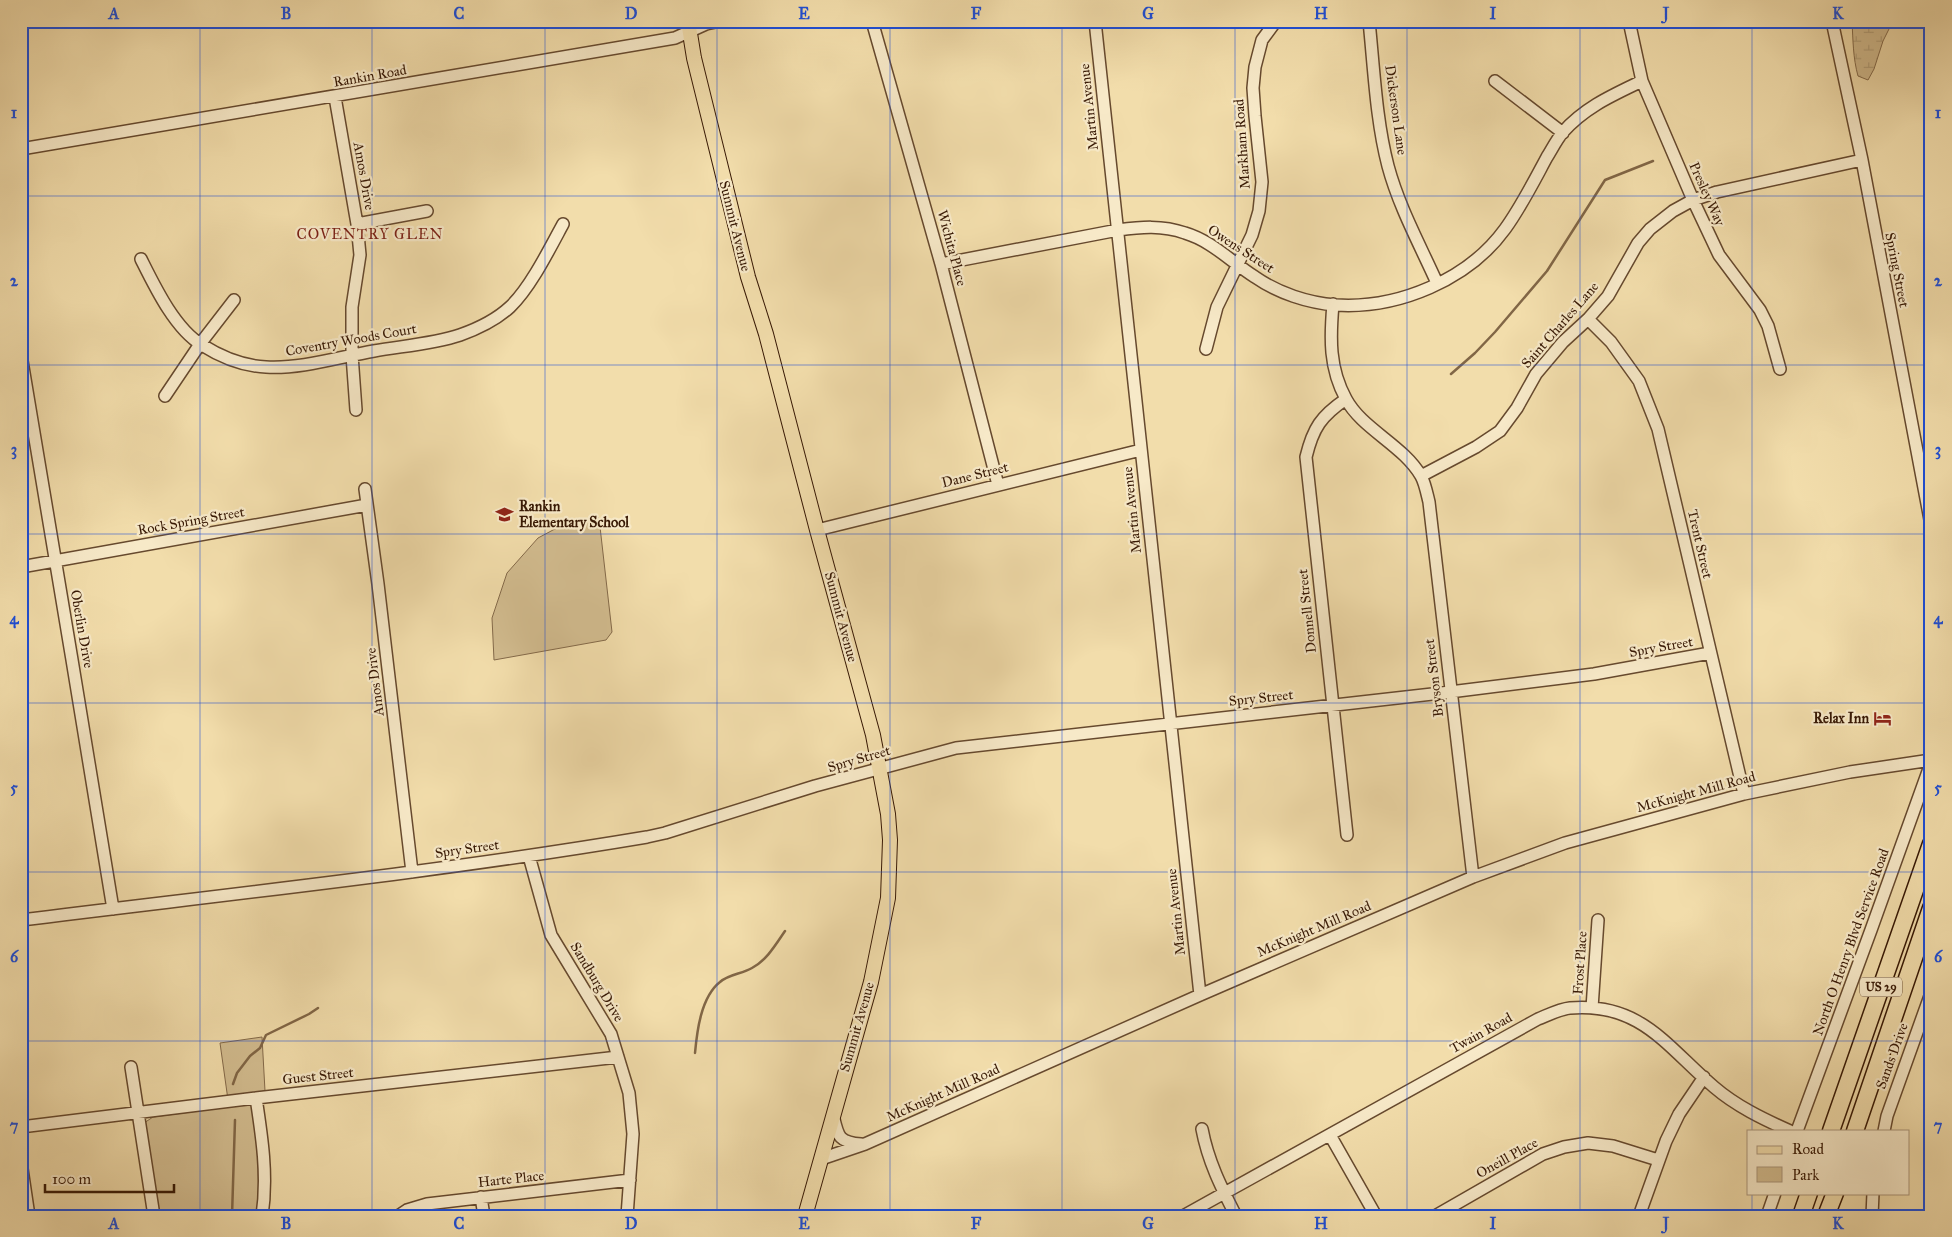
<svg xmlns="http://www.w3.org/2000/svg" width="1952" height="1237" font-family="'IM FELL Great Primer',serif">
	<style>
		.wetland { fill: url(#wetland-marsh); stroke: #846a4a }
		.park { fill: #d2bc8f; stroke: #846a4a }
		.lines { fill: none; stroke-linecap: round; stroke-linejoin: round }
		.stream { stroke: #816646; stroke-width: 2.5 }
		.minor-casing { stroke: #66492e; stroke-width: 14 }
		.major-casing { stroke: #371804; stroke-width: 16 }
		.highway-casing { stroke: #371804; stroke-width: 19 }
		.minor { stroke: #f7e9c8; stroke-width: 11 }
		.major { stroke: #f2ddab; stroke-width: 14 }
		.highway { stroke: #f2ddab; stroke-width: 16 }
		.grid { fill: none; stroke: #1d4ed8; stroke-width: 1; stroke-opacity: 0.55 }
		.labels { text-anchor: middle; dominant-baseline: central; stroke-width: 4.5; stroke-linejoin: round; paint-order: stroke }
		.shield { fill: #f7e9c8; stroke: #71573f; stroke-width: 1 }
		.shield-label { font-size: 12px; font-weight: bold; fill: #371804 }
		.street-label { font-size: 14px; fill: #371804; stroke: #f7e9c8 }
		.poi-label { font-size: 14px; font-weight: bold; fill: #371804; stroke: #f7e9c8; text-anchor: start }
		.neighbourhood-label { font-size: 15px; letter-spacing: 1px; fill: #7a1f14; stroke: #f7e9c8 }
		.neatline { fill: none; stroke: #1d4ed8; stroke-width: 2 }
		.grid-label { font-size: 16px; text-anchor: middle; font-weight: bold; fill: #1d4ed8 }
	</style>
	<defs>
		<pattern id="wetland-marsh" width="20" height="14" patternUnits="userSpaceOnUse" patternTransform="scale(1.25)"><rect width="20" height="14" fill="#d2bc8f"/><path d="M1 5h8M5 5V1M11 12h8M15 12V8" fill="none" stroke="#b5a17a"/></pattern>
	</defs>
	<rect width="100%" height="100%" fill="#f2ddab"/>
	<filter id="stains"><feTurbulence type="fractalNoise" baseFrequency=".004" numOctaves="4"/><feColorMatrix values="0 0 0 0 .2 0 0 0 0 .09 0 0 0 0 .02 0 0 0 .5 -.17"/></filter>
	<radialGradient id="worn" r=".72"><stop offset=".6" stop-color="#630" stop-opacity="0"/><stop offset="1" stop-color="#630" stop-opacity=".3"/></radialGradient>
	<path class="wetland" d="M1852,21H1893L1883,41L1874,69L1868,80L1858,76C1853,58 1853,40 1852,21Z"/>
	<path class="park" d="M599,518L612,632L606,640L494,660L492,618L507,573L538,538L568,522Z
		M262,1037L265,1091L251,1093C256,1134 261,1174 257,1216H160L144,1123L153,1117L229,1107L220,1043Z"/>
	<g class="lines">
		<path class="stream" d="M1451,374L1475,353L1495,332L1547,271L1605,180L1653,161
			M695,1053C697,1031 701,997 720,982C729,974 742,974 752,968C767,960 776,944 785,931
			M233,1084L237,1073L250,1056L260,1048L266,1035L309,1014L318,1008
			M232,1216L235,1120"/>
		<defs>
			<path id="minor" d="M872,21L941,264L998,485
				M1095,21L1200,995
				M1369,21C1374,69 1376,120 1388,166C1399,207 1420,245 1437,283
				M1629,21L1642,81L1693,200L1719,255L1760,310L1768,326L1780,369
				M1832,21L1862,160L1931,525
				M1495,81L1563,133
				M335,97L357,224L360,255L352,307V355L356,410
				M21,149L675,38L706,24L721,21
				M357,224L427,211
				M141,259C155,287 175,329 202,345C221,357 243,366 266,367C302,369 339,357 374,351C402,346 433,344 460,335C477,329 496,320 510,307C530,288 549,250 563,224
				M941,264L1118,230C1141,227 1162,225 1185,233C1212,241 1231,262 1255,277C1278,293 1308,303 1336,305C1398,309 1468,280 1505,229C1521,207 1534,181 1547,157C1552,149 1557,139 1563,132C1585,107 1613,95 1642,81
				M1333,304C1330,338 1329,368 1346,399C1362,429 1403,445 1421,476C1425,483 1427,494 1429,502L1473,877
				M1588,319L1611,342L1639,381L1658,429L1744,794
				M1206,349L1217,307L1252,235L1259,211L1262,182L1255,116L1253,88L1255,67L1262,40L1276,21
				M21,355C52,540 83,724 113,909
				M165,396L200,344L234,300
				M1346,399C1321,416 1313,428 1306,457L1347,835
				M1421,476L1476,447L1500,431L1517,408L1536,374L1563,342L1588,319L1608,296L1638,243L1650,229L1673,211L1693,200L1717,192L1862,160
				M365,489L378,584L412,872
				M817,530L1141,450
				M21,567L367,505
				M529,856L551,935L611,1034L629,1093L633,1134L627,1216
				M21,920C230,894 439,872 647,837L665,833L815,786L956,748L1450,692L1594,674L1710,653
				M1592,1008L1598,920
				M131,1067L154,1216
				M256,1098C262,1137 268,1176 262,1216
				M833,1115C838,1136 838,1142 861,1144
				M21,1127L256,1098L618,1057
				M1202,1129C1208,1161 1221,1187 1236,1216
				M1797,1131L1871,930L1931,763
				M1884,1131L1887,1116L1931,993
				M1330,1135L1376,1216
				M821,1159L865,1144L1200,995L1473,877L1565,843L1744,794L1850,772L1931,760
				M21,1162L29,1216
				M481,1197L484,1216
				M398,1216L407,1210L427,1204L630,1180
				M1183,1216L1538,1019C1548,1015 1560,1009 1570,1008C1641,1002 1667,1047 1714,1087C1736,1106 1763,1119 1790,1131
				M1435,1216L1543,1154L1564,1147L1588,1143L1613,1146L1658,1160
				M1639,1216L1666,1141L1679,1114L1704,1077
				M1767,1216L1775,1193
				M1872,1216L1873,1193"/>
			<path id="major" d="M688,21L694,58L748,277L766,334L817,530L873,735L888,814L890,840L888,898L871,982L805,1216"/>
			<path id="highway" d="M1831,1131L1931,844
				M1855,1131L1931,908
				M1801,1216L1809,1193
				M1826,1216L1835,1193"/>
		</defs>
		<use href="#minor" class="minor-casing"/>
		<use href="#major" class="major-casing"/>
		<use href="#highway" class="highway-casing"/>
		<use href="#minor" class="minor"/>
		<use href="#major" class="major"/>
		<use href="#highway" class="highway"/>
	</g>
	<path class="grid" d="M200,21V1216M372,21V1216M545,21V1216M717,21V1216M890,21V1216M1062,21V1216M1235,21V1216M1407,21V1216M1580,21V1216M1752,21V1131M21,196H1931M21,365H1931M21,534H1931M21,703H1931M21,872H1931M21,1041H1931M1752,1193V1216"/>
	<defs>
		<symbol id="school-bare" viewBox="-9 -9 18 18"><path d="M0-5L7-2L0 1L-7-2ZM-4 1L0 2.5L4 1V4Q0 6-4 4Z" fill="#8f2418" stroke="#f7e9c8" stroke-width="2.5" paint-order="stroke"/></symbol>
		<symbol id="hotel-bare" viewBox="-9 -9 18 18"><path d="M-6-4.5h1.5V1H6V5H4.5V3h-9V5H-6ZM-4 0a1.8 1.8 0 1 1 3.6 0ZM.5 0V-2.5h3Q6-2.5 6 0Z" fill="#8f2418" stroke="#f7e9c8" stroke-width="2.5" paint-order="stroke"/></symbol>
	</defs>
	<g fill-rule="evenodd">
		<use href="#school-bare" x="492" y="502" width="25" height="25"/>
		<use href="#hotel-bare" x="1870" y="706" width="25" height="25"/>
	</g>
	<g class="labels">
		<rect class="shield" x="1860" y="977.5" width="42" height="19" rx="4"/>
		<g class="shield-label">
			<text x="1881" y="987">US 29</text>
		</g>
		<g class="street-label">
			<text transform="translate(370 76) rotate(-10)">Rankin Road</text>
			<text transform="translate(1089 107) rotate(-96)">Martin Avenue</text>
			<text transform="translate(1396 110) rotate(82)">Dickerson Lane</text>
			<text transform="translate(1242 144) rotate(-94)">Markham Road</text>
			<text transform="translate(364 176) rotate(80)">Amos Drive</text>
			<text transform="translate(1707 194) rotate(66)">Presley Way</text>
			<text transform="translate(735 226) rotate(76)">Summit Avenue</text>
			<text transform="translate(952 248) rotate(75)">Wichita Place</text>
			<text transform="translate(1241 249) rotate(33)">Owens Street</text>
			<text transform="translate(1897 270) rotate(79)">Spring Street</text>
			<text transform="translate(1560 325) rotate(-49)">Saint Charles Lane</text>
			<text transform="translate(351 340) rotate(-10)">Coventry Woods Court</text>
			<text transform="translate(975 475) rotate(-14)">Dane Street</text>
			<text transform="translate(1132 510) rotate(-96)">Martin Avenue</text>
			<text transform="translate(191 521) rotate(-10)">Rock Spring Street</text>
			<text transform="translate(1700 544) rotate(77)">Trent Street</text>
			<text transform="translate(1307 611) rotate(-96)">Donnell Street</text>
			<text transform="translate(841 617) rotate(75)">Summit Avenue</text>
			<text transform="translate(82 629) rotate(80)">Oberlin Drive</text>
			<text transform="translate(1661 647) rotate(-10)">Spry Street</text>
			<text transform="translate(1434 678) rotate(-97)">Bryson Street</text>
			<text transform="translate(375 682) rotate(-97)">Amos Drive</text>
			<text transform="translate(1261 698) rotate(-6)">Spry Street</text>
			<text transform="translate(859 759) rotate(-16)">Spry Street</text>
			<text transform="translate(1696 792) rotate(-15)">McKnight Mill Road</text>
			<text transform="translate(467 849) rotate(-8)">Spry Street</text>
			<text transform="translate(1176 912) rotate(-96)">Martin Avenue</text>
			<text transform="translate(1314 929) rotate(-23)">McKnight Mill Road</text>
			<text transform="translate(1851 942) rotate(-70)">North O Henry Blvd Service Road</text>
			<text transform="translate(1580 963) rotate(-86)">Frost Place</text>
			<text transform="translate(597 982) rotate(59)">Sandburg Drive</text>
			<text transform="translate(857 1027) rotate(-74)">Summit Avenue</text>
			<text transform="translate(1481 1033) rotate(-29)">Twain Road</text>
			<text transform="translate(1892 1056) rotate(-70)">Sands Drive</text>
			<text transform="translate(318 1076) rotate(-6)">Guest Street</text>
			<text transform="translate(943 1093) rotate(-24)">McKnight Mill Road</text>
			<text transform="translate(1507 1158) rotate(-29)">Oneill Place</text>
			<text transform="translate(511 1179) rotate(-6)">Harte Place</text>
		</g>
		<g class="poi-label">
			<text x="519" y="506">Rankin<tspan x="519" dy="16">Elementary School</tspan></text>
			<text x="1869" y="718" text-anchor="end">Relax Inn</text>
		</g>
		<g class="neighbourhood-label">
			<text x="370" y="234">COVENTRY GLEN</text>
		</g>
	</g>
	<rect width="1952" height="1237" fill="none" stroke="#f2ddab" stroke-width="55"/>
	<rect x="1747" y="1130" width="162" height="65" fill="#f7e9c8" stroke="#aa957a"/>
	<rect x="1757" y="1146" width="25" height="8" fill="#f2ddab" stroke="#aa957a"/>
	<text x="1792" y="1154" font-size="15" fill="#371804">Road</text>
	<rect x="1757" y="1167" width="25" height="15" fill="#d2bc8f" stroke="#aa957a"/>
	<text x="1792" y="1180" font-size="15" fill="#371804">Park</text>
	<path d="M45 1184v8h129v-8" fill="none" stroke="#371804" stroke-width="2.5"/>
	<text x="52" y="1184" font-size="15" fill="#371804" stroke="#f7e9c8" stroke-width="4" paint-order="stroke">100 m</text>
	<rect x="28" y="28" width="1896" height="1182" class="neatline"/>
	<g class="grid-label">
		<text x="114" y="19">A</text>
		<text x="286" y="19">B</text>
		<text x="459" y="19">C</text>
		<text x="631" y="19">D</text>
		<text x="804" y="19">E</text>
		<text x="976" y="19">F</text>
		<text x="1148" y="19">G</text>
		<text x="1321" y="19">H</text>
		<text x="1493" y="19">I</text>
		<text x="1666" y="19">J</text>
		<text x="1838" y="19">K</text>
		<text x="14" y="118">1</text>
		<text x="1938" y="118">1</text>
		<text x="14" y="286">2</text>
		<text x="1938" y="286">2</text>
		<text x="14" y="455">3</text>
		<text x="1938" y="455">3</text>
		<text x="14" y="624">4</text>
		<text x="1938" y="624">4</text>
		<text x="14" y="793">5</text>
		<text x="1938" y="793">5</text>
		<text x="14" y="962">6</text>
		<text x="1938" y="962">6</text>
		<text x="14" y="1131">7</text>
		<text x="1938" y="1131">7</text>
		<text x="114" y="1229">A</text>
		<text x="286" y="1229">B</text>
		<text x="459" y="1229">C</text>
		<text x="631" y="1229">D</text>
		<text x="804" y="1229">E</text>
		<text x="976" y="1229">F</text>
		<text x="1148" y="1229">G</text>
		<text x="1321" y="1229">H</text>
		<text x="1493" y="1229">I</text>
		<text x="1666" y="1229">J</text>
		<text x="1838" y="1229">K</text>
	</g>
	<rect width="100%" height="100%" filter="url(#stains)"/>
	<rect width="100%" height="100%" fill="url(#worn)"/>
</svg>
